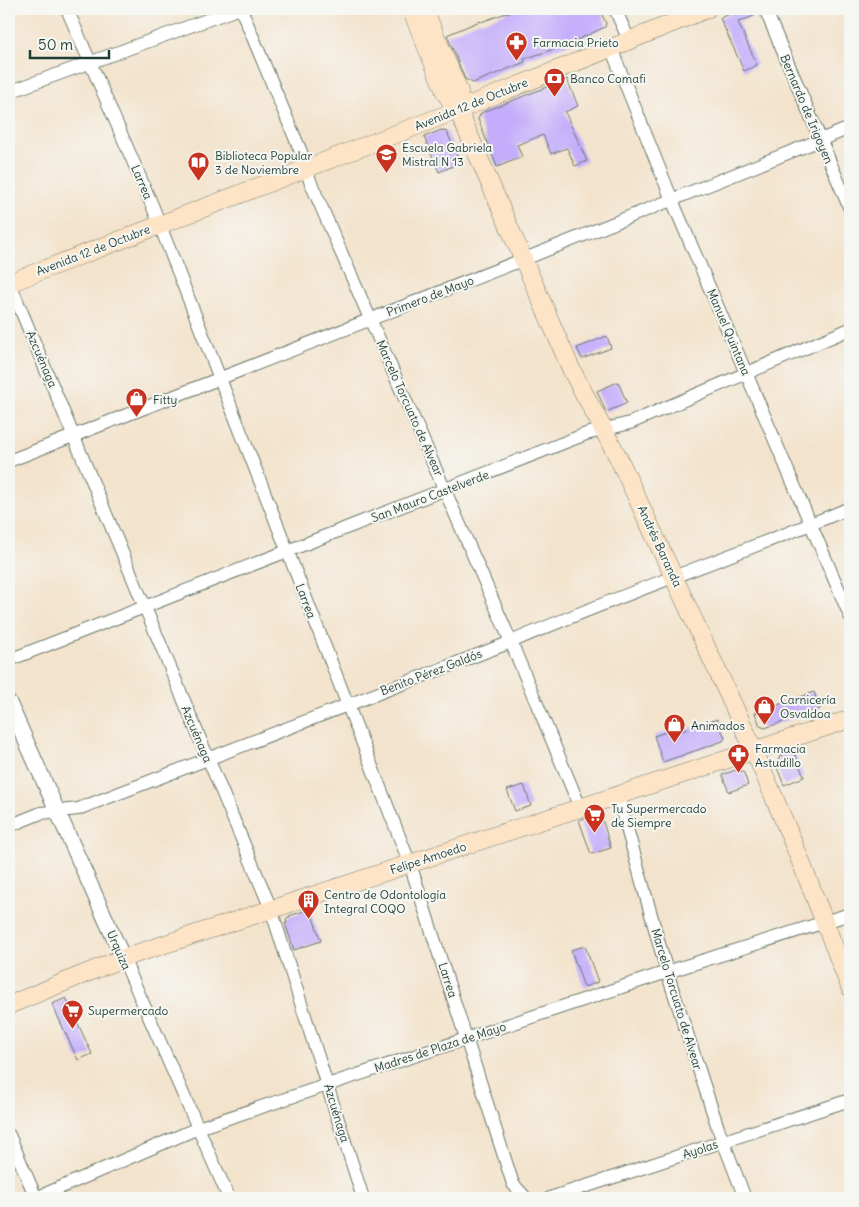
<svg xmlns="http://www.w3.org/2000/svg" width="859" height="1207" font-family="Delius,sans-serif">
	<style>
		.building { fill: #c4adfb }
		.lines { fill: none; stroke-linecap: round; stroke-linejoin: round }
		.minor-casing { stroke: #697769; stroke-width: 14 }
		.tertiary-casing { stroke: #697769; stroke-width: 17 }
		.secondary-casing { stroke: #697769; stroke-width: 19 }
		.minor { stroke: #fff; stroke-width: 12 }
		.tertiary { stroke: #fff; stroke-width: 15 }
		.secondary { stroke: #fee4c6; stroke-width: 18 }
		.labels { text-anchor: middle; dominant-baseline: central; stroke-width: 4; stroke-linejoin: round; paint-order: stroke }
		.poi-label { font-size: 12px; fill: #1f3d34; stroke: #f6f6f2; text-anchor: start }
		.street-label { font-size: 12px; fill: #1f3d34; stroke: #f6f6f2 }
	</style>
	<rect width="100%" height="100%" fill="#f6f6f2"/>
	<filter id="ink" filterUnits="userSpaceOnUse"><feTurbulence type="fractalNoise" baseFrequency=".02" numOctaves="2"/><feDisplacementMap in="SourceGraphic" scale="10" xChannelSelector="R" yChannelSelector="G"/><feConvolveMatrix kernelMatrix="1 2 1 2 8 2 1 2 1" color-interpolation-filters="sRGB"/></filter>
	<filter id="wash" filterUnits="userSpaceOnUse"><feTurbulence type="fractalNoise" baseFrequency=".0096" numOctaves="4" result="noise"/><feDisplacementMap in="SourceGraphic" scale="20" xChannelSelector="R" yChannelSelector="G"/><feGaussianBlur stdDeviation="1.12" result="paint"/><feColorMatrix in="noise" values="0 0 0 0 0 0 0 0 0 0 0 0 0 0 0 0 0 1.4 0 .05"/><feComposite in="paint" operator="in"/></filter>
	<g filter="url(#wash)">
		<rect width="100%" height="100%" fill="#f3e3cc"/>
		<g id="blocks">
			<path class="building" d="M511,9H599L606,23L605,27L564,46L524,59L525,62L473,83L465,79L447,35L480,21L481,22L512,11Z
				M742,9H751L754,16L738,22L757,65L744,71L720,18Z
				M567,79L578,106L565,112L587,161L575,166L567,148L551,154L543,135L517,145L522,157L497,167L478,119L481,113Z
				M441,130L447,132L460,163L439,172L424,137Z
				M607,336L611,348L582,359L577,348Z
				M618,382L627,403L606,412L597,391Z
				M814,692L820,709L765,728L760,726L755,713Z
				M717,719L725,738L723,741L663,762L654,736L675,729L676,733Z
				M794,751L804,777L784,785L776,765L780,756Z
				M738,769L744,773L748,785L729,792L722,775Z
				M524,785L531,806L515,811L507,790Z
				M596,814L602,819L611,848L591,854L579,820Z
				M310,909L321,941L294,950L285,923H287L286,919L289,918V916Z
				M585,946L598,982L584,987L571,950Z
				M66,998L92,1054L78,1060L52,1004Z"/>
		</g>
	</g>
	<g filter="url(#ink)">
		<use href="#blocks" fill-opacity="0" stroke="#697769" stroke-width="1"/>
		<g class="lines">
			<defs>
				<path id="minor" d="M67,9L152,205L410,864L513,1184L526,1198
					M241,9L301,152L310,181L511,642L580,807
					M615,9L629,40
					M765,9L850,209
					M611,48L672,200L850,616
					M9,92L237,9
					M9,277L15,296L271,909L363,1198
					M9,461L522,260L850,128
					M9,660L586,434L630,423L850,329
					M618,796L667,972L718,1128L745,1198
					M9,826L41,813L78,809L511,642C623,593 738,555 850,508
					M123,958L229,1198
					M9,1135L36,1198
					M36,1198L198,1128L667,972L850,914
					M550,1198L850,1100"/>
				<path id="tertiary" d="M9,703L123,958"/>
				<path id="secondary" d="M411,9L446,94L458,110L572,371L618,457L755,752L797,852L850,987
					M424,9L459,91L458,110
					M9,283L458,110L707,9
					M9,1005L123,958L850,719"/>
			</defs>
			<use href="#minor" class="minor-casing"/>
			<use href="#tertiary" class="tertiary-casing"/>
			<use href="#secondary" class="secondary-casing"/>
			<use href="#minor" class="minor"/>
			<use href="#tertiary" class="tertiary"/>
			<use href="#secondary" class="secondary"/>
		</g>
	</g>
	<defs>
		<symbol id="pharmacy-pin" viewBox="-11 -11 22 30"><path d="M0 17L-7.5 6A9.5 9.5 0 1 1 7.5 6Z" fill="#c8321e" stroke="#f6f6f2"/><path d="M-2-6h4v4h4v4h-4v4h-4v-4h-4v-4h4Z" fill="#fff"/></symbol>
		<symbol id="bank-pin" viewBox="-11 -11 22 30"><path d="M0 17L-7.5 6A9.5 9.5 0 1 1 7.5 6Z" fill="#c8321e" stroke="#f6f6f2"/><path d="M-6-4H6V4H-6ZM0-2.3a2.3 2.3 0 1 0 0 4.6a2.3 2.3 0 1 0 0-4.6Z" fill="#fff"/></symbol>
		<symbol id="school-pin" viewBox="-11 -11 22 30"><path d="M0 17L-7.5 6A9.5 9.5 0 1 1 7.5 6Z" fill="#c8321e" stroke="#f6f6f2"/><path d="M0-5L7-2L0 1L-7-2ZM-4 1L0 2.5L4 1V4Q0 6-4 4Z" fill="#fff"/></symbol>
		<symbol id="library-pin" viewBox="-11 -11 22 30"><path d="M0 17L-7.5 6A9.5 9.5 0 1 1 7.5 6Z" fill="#c8321e" stroke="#f6f6f2"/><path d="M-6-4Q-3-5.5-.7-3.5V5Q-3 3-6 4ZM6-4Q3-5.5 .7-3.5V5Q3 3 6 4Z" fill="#fff"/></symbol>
		<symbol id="shop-pin" viewBox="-11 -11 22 30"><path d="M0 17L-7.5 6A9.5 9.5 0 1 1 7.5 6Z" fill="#c8321e" stroke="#f6f6f2"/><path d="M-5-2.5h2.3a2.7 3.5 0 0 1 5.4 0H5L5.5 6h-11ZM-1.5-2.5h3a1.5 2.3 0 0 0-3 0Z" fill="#fff"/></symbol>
		<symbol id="supermarket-pin" viewBox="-11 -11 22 30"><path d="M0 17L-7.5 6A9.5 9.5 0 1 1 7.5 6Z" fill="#c8321e" stroke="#f6f6f2"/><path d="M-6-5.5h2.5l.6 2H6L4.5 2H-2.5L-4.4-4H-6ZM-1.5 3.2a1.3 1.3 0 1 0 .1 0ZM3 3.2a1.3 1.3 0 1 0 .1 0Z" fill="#fff"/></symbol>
		<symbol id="building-pin" viewBox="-11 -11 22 30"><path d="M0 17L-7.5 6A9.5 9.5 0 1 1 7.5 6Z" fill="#c8321e" stroke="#f6f6f2"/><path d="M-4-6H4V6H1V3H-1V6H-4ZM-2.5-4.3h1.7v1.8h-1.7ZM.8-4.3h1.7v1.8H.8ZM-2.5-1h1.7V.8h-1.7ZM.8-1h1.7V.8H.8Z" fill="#fff"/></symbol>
	</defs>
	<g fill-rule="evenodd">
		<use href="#pharmacy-pin" x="504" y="30" width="25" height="34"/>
		<use href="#bank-pin" x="542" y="66" width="25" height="34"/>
		<use href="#school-pin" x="374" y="142" width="25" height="34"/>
		<use href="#library-pin" x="186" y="150" width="25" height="34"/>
		<use href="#shop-pin" x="124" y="386" width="25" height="34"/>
		<use href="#shop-pin" x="752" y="694" width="25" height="34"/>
		<use href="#shop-pin" x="662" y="712" width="25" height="34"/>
		<use href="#pharmacy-pin" x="726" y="742" width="25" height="34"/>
		<use href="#supermarket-pin" x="582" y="802" width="25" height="34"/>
		<use href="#building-pin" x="296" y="888" width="25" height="34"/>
		<use href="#supermarket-pin" x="60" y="998" width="25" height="34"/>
	</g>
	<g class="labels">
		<g class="poi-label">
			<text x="533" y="42">Farmacia Prieto</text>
			<text x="570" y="78">Banco Comafi</text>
			<text x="402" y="147">Escuela Gabriela<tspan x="402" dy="14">Mistral N 13</tspan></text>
			<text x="215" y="155">Biblioteca Popular<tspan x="215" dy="14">3 de Noviembre</tspan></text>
			<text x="153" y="399">Fitty</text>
			<text x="780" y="699">Carnicería<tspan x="780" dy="14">Osvaldoa</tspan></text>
			<text x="691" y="725">Animados</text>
			<text x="755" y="748">Farmacia<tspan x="755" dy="14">Astudillo</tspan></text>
			<text x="611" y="808">Tu Supermercado<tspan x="611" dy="14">de Siempre</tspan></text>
			<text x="324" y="894">Centro de Odontología<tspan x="324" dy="14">Integral COQO</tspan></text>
			<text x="88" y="1010">Supermercado</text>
		</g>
		<g class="street-label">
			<text transform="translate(471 104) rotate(-22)">Avenida 12 de Octubre</text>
			<text transform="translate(807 109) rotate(67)">Bernardo de Irigoyen</text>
			<text transform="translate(142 182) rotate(67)">Larrea</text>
			<text transform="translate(93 250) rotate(-21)">Avenida 12 de Octubre</text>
			<text transform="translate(430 296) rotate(-21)">Primero de Mayo</text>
			<text transform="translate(729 332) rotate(67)">Manuel Quintana</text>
			<text transform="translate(42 359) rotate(67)">Azcuénaga</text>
			<text transform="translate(410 408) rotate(66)">Marcelo Torcuato de Alvear</text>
			<text transform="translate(430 496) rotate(-21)">San Mauro Castelverde</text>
			<text transform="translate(660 546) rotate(65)">Andrés Baranda</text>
			<text transform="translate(306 601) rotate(69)">Larrea</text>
			<text transform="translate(431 672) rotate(-21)">Benito Pérez Galdós</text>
			<text transform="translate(197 734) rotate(67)">Azcuénaga</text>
			<text transform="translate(428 858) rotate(-18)">Felipe Amoedo</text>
			<text transform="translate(119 950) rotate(66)">Urquiza</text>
			<text transform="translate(448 980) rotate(72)">Larrea</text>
			<text transform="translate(677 999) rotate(73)">Marcelo Torcuato de Alvear</text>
			<text transform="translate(440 1047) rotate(-18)">Madres de Plaza de Mayo</text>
			<text transform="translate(337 1113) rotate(73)">Azcuénaga</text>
			<text transform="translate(700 1149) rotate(-18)">Ayolas</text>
		</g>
	</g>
	<rect width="859" height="1207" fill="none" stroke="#f6f6f2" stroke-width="30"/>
	<path d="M30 50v8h79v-8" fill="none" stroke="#1f3d34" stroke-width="2.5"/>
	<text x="38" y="50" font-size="15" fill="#1f3d34" stroke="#f6f6f2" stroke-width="4" paint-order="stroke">50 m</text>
</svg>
